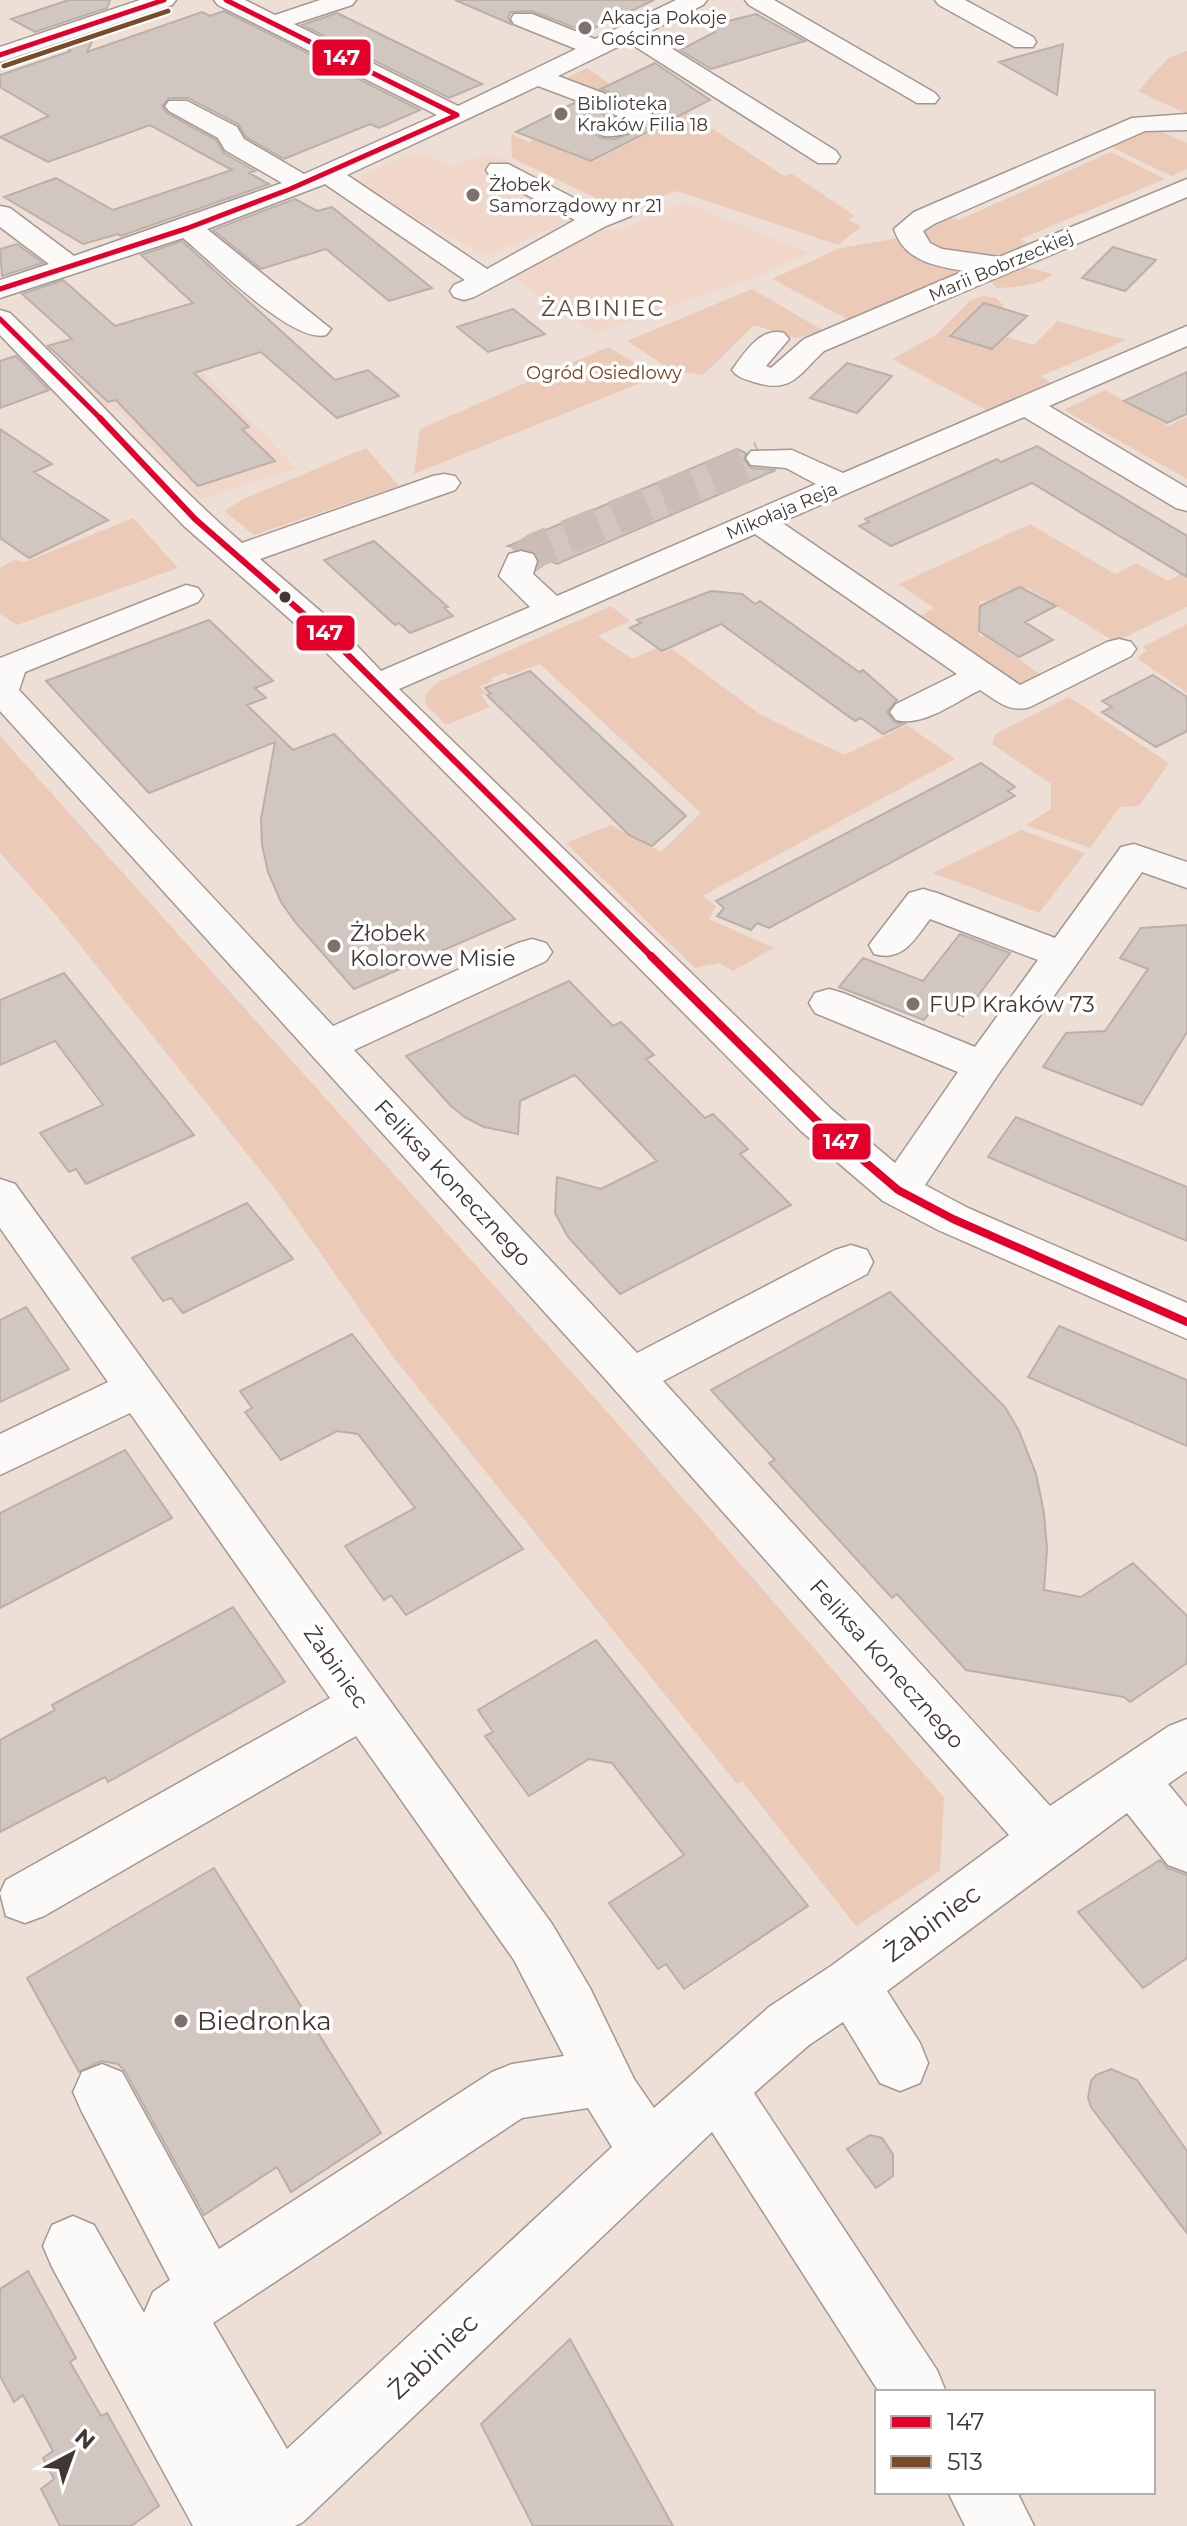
<svg xmlns="http://www.w3.org/2000/svg" width="1187" height="2526" font-family="Montserrat,sans-serif">
	<style>
		.built { fill: #f1d7ca }
		.green { fill: #eccab8 }
		.building { fill: #d2c7c0; stroke: #bbafa9; stroke-width: 2 }
		.lines { fill: none; stroke-linecap: round; stroke-linejoin: round }
		.minor-tunnel { stroke: #cbbdb5; stroke-width: 35; stroke-dasharray: 35 17; stroke-linecap: butt }
		.minor-casing { stroke: #a39891; stroke-width: 3 }
		.minor { fill: #fcfaf9; fill-rule: evenodd }
		.bus-1-far2-casing { stroke: #fff; stroke-width: 9 }
		.bus-1-far1-casing { stroke: #fff; stroke-width: 11 }
		.bus-1-casing { stroke: #fff; stroke-width: 14 }
		.bus-2-casing { stroke: #fff; stroke-width: 9 }
		.bus-1-far2 { stroke: #e4002b; stroke-width: 5 }
		.bus-1-far1 { stroke: #e4002b; stroke-width: 6 }
		.bus-1 { stroke: #e4002b; stroke-width: 8 }
		.bus-2 { stroke: #7a4b2a; stroke-width: 5 }
		.poi-dot { fill: #7e716b; stroke: #fff; stroke-width: 3 }
		.bus-dot { fill: #423732; stroke: #fff; stroke-width: 3 }
		.labels { text-anchor: middle; dominant-baseline: central; stroke-width: 7; stroke-linejoin: round; paint-order: stroke }
		.far-poi-label { font-size: 18px; fill: #423732; stroke: #fff; text-anchor: start }
		.far-street-label { font-size: 18px; fill: #423732; stroke: #fff }
		.far-park-label { font-size: 18px; fill: #7d3e18; stroke: #fff }
		.far-quarter-label { font-size: 22px; letter-spacing: 2px; fill: #624c40; stroke: #fff }
		.poi-label { font-size: 22px; fill: #423732; stroke: #fff; text-anchor: start }
		.street-label { font-size: 22px; fill: #423732; stroke: #fff }
		.near-street-label { font-size: 26px; fill: #423732; stroke: #fff }
		.near-poi-label { font-size: 26px; fill: #423732; stroke: #fff; text-anchor: start }
		.line-badge { stroke: #fff; stroke-width: 3 }
		.badge-label { font-size: 22px; text-anchor: middle; font-weight: bold; fill: #fff }
	</style>
	<rect width="100%" height="100%" fill="#edded6"/>
	<path class="built" d="M421,153L451,167L484,155H496L598,209L493,253H479L350,181L408,155Z
		M684,202L809,253L760,275L595,333L502,270L600,230L623,229Z
		M146,315L297,469L200,499L121,413L103,406L46,343Z"/>
	<path class="green" d="M1187,51V114L1138,91L1168,58Z
		M587,68L613,86L637,79L784,176L792,174L855,216L849,219L861,227L838,245L677,191L621,210L512,158L511,134L529,142L534,139L593,162L663,125L557,83Z
		M1147,125L1187,143V169L1171,176L1104,143Z
		M1111,152L1165,179L1020,239L1032,246L1000,259L932,249L921,229L944,214L959,220Z
		M904,237L978,269L853,322L772,279L840,248Z
		M1009,267H1025L1053,274C1040,286 1014,287 997,288L987,278Z
		M752,289L824,331L795,338L754,325L703,375L671,370L627,341Z
		M984,296L996,298L1004,306L1001,308L984,303L948,335L994,349L1007,337L1034,345L1057,321L1126,340L1041,376L1053,385L990,412L892,359L936,335L971,300Z
		M608,347L658,376L414,474L420,429Z
		M1105,390L1168,426L1187,417V479L1064,410Z
		M366,448L399,486L254,535L224,511L244,499Z
		M133,518L178,568L17,625L0,614V568L14,560L25,562Z
		M1030,524L1115,574L1137,563L1167,581L1178,576V570L1187,566V607L1115,642L1028,588C1012,586 998,602 980,601L979,636L988,637L1041,675L1023,685L921,616L934,608L899,584Z
		M611,606L630,621L598,636L632,659L657,648L664,653L672,649L761,715L844,755L907,725L955,759L702,896L716,906L709,919L774,948L733,971L719,963L695,968L566,843L611,825L661,852L701,813L540,664L510,675L505,673L491,678L493,681L480,687L486,693L481,695L490,707L446,725L426,705L425,694L438,682Z
		M1187,624V693L1137,658L1147,651L1143,647Z
		M1069,697L1169,763L1139,806L1120,807L1090,848L1026,825L1051,809V784L992,744L995,734Z
		M0,736L611,1416L944,1797L940,1871L856,1926L742,1781L737,1784L394,1358L276,1190L55,914L0,853Z
		M1021,830L1085,853L1039,913L933,873Z"/>
	<path class="building" d="M69,0H110L107,8L35,32L11,19Z
		M455,0H654L586,32L532,11L511,12L508,17L511,24Z
		M224,11L420,110L379,128L370,124L284,159L246,137L238,124L188,98H169L162,106L167,113L216,140L224,153L255,171L249,173L269,184L121,236L118,234L83,244L4,197L56,178L113,210L232,170L150,125L48,162L0,137L49,116L0,87V75L71,51L60,45L95,34L87,52L202,12L210,16Z
		M337,13L482,84L449,98L302,25Z
		M756,14L805,41L711,69L680,50L715,32L712,25Z
		M1063,44L1057,95L999,62Z
		M655,63L710,100L591,161L516,132L574,103L611,117L594,130L600,138L615,139L637,131L654,117L650,108L601,89Z
		M295,199L317,211L332,207L432,288L389,301L326,249L261,269L213,230Z
		M182,241L335,380L368,370L399,396L337,418L261,352L194,373L249,427L242,429L275,461L198,486L116,400L108,402L48,346L72,339L22,294L63,280L115,326L193,303L141,255Z
		M17,244L43,263L2,276L0,249Z
		M1113,247L1156,260L1125,291L1082,278Z
		M984,303L1027,316L992,349L950,336Z
		M513,309L545,334L488,352L457,327Z
		M16,356L49,390L0,408V361Z
		M847,363L892,376L857,413L810,398Z
		M1187,372V414L1167,423L1124,401Z
		M0,429L52,464L34,472L108,520L29,558L0,538Z
		M1037,446L1187,536V577L1032,483L891,546L859,526L869,522L865,519L997,459L1001,462Z
		M737,449L746,453L744,460L751,468L776,470L557,564L548,560L542,566L534,551L508,546Z
		M374,541L448,607L444,608L453,616L410,633L399,623L395,625L324,560Z
		M1020,587L1056,606L1025,622L1053,640L1019,657L979,631L980,606Z
		M711,591L742,594L755,604L760,601L859,672L863,670L897,700L887,712L894,722L904,724L883,734L861,718L855,721L721,624L662,651L630,628L641,623L637,620Z
		M209,620L273,681L255,688L266,698L247,705L293,750L334,734L515,919L354,989L295,922L281,902L268,872L262,845L261,819L275,742L149,793L46,681Z
		M530,671L686,816L652,846L629,835L487,695L491,694L485,688Z
		M1153,675L1187,697V731L1156,747L1102,712L1112,707L1102,701Z
		M981,763L1015,787L1008,791L1015,796L769,928L757,923L751,930L717,916L724,908L716,901Z
		M1187,925V1032L1142,1105L1043,1067L1066,1033L1105,1031L1148,969L1120,958L1141,928Z
		M960,934L1010,953L963,1016L935,1005L924,1020L839,987L863,958L923,981Z
		M64,973L194,1135L86,1184L76,1169L69,1172L40,1133L103,1105L55,1041L0,1065V1000Z
		M569,981L613,1026L621,1022L654,1055L646,1059L705,1118L713,1114L748,1149L740,1154L791,1205L620,1294L568,1237L555,1213L557,1177L601,1189L657,1161L575,1075L520,1101L518,1134L484,1127L466,1118L451,1106L406,1056Z
		M1016,1117L1187,1187V1241L988,1157Z
		M247,1203L293,1259L183,1313L171,1298L163,1301L132,1258Z
		M890,1292L1005,1407L1019,1431L1036,1474L1044,1513L1047,1549L1044,1590L1081,1597L1133,1563L1187,1616V1663L1130,1702L1124,1697L966,1670L897,1594L892,1598L817,1516L769,1463L775,1460L711,1390Z
		M26,1307L69,1369L0,1402V1320Z
		M1059,1326L1187,1380V1446L1028,1377Z
		M352,1334L523,1549L406,1615L391,1595L384,1600L345,1546L415,1508L358,1434L337,1431L281,1460L245,1412L252,1408L240,1391Z
		M125,1450L172,1518L0,1608V1513Z
		M233,1607L285,1682L108,1782L105,1777L0,1832V1740L55,1710L52,1705Z
		M596,1640L808,1906L684,1989L666,1964L658,1969L609,1903L684,1855L612,1763L589,1759L529,1796L485,1736L493,1732L478,1710Z
		M1160,1860L1167,1868L1187,1875V1958L1143,1988L1078,1912Z
		M214,1868L381,2133L291,2192L277,2167L204,2215L125,2071L118,2064L101,2061L79,2072L27,1978Z
		M1111,2069L1137,2080L1187,2151V2233L1091,2107L1088,2098L1091,2081L1096,2075Z
		M870,2135L882,2138L893,2154V2176L876,2188L847,2149Z
		M28,2271L76,2358L70,2362L101,2416L107,2413L159,2506L131,2526H60L41,2489L54,2479L43,2458L53,2451L23,2395L14,2402L0,2376V2289Z
		M570,2339L673,2526H533L481,2424Z"/>
	<g class="lines">
		<path class="minor-tunnel" d="M521,561L536,550L762,458"/>
		<defs>
			<path id="minor" d="M140,0H176L172,5L0,62V47Z
				M214,0H245L275,15L320,0H356L352,5L294,24L458,106L576,49L514,24L511,19L514,14H532L595,39L676,0H707L703,5L647,33L836,151L840,157L836,163H818L628,42L558,76L648,110L652,115C642,128 617,140 601,135L597,130L618,116L538,86L347,175L487,269L575,220L490,176L486,170L490,164H508L597,210L621,202L631,204L635,210L631,216L606,226L474,297L464,300L454,297L450,291L454,285L465,280L325,184L207,229L331,329L326,335C292,344 211,261 183,238L0,298V280L49,264L0,227V206L10,208L74,256L282,183L225,150L218,138L169,111L165,106L169,101H187L237,127L244,139L304,174L437,115L218,5Z
				M745,0H774L935,93L939,98L935,103H917L749,5Z
				M935,0H965L1033,37L1036,42L1033,47H1015L939,5Z
				M1187,114V130L1145,131L934,224L923,231L930,243L942,249L999,257L1187,179V197L824,351C798,375 792,394 754,382C745,379 738,378 732,370C745,352 760,327 784,333L789,339L766,366L771,368L804,339L964,271C935,266 904,261 894,229L914,212L1132,118Z
				M0,310L10,313C89,388 160,472 242,543L433,476L444,474L455,476L460,483L455,490L260,559L341,629L381,671L530,607L499,576L509,554L521,551L533,554L537,561L533,574L557,596L816,484L786,468L751,465L746,458L751,451L792,450L843,473L1187,326V346L1049,406L1187,488V511L1176,508L1024,417L781,522L1020,685L1107,642L1119,639L1131,642L1136,649L1131,656L1030,707C1009,713 997,701 980,690C955,702 924,727 896,720L890,712L896,704L957,674L755,534L399,689L831,1109L895,1163L958,1072L815,1013L809,1003L815,993L829,989L843,993L975,1047L1038,960L930,919C914,940 903,962 874,954L869,945L909,893L923,889L937,893L1055,938L1121,847L1134,844L1187,862V888L1142,872L997,1076L925,1185L968,1208L1187,1303V1339L938,1230L883,1201L801,1131L317,643L184,526L0,335Z
				M186,585L198,588L203,595L198,602L25,672L19,690L333,1026L518,943L532,939L546,943L552,952L546,961L354,1050L637,1353L835,1250L851,1245L867,1250L873,1262L867,1274L663,1381L1050,1806L1169,1726L1187,1719V1771L1168,1784L1187,1807V1872L1168,1865L1127,1813L887,1991L920,2043L928,2063L920,2083L900,2091L880,2083L843,2022L809,2045L754,2093L937,2370L946,2392H879L712,2132L303,2522L295,2526H193L52,2267L43,2246L52,2225L73,2216L94,2225L144,2313L153,2292L170,2280L82,2112L73,2092L82,2072L102,2064L122,2072L219,2249L492,2072L512,2064L564,2056L514,1960L356,1736L44,1916L25,1923L6,1916L0,1893L6,1880L330,1698L130,1413L0,1475V1434L108,1382L0,1228V1179L15,1184L552,1924L590,1988L634,2079L654,2108L769,2007L831,1966L1009,1835L607,1381L0,711V658ZM588,2108L612,2147L287,2449L213,2323L522,2118Z
				M948,2492H1017L1034,2526H965Z"/>
		</defs>
		<use href="#minor" class="minor-casing"/>
		<use href="#minor" class="minor"/>
		<defs>
			<path id="bus-1-far2" d="M226,0L457,115
				M0,55L164,0
				M0,289L188,228L290,189L457,115
				M0,319L102,420"/>
			<path id="bus-1-far1" d="M100,418L195,519L329,636L653,958"/>
			<path id="bus-1" d="M651,956L816,1120L898,1190L953,1219L1187,1322"/>
			<path id="bus-2" d="M4,66L168,11"/>
		</defs>
		<use href="#bus-1-far2" class="bus-1-far2-casing"/>
		<use href="#bus-1-far1" class="bus-1-far1-casing"/>
		<use href="#bus-1" class="bus-1-casing"/>
		<use href="#bus-2" class="bus-2-casing"/>
		<use href="#bus-1-far2" class="bus-1-far2"/>
		<use href="#bus-1-far1" class="bus-1-far1"/>
		<use href="#bus-1" class="bus-1"/>
		<use href="#bus-2" class="bus-2"/>
	</g>
	<g class="poi-dot">
		<circle cx="585" cy="28" r="8"/>
		<circle cx="561" cy="114" r="8"/>
		<circle cx="473" cy="195" r="8"/>
		<circle cx="334" cy="946" r="8"/>
		<circle cx="913" cy="1004" r="8"/>
		<circle cx="181" cy="2021" r="8"/>
	</g>
	<circle class="bus-dot" cx="285" cy="597" r="7"/>
	<g class="labels">
		<g class="far-poi-label">
			<text x="601" y="18">Akacja Pokoje<tspan x="601" dy="21">Gościnne</tspan></text>
			<text x="577" y="104">Biblioteka<tspan x="577" dy="21">Kraków Filia 18</tspan></text>
			<text x="489" y="185">Żłobek<tspan x="489" dy="21">Samorządowy nr 21</tspan></text>
		</g>
		<g class="far-street-label">
			<text transform="translate(1001 266) rotate(-23)">Marii Bobrzeckiej</text>
			<text transform="translate(782 511) rotate(-23)">Mikołaja Reja</text>
		</g>
		<g class="far-park-label">
			<text x="604" y="373">Ogród Osiedlowy</text>
		</g>
		<g class="far-quarter-label">
			<text x="603" y="308">ŻABINIEC</text>
		</g>
		<g class="poi-label">
			<text x="350" y="933">Żłobek<tspan x="350" dy="25">Kolorowe Misie</tspan></text>
			<text x="929" y="1004">FUP Kraków 73</text>
		</g>
		<g class="street-label">
			<text transform="translate(453 1183) rotate(47)">Feliksa Konecznego</text>
			<text transform="translate(887 1664) rotate(48)">Feliksa Konecznego</text>
			<text transform="translate(336 1667) rotate(55)">Żabiniec</text>
		</g>
		<g class="near-street-label">
			<text transform="translate(932 1923) rotate(-36)">Żabiniec</text>
			<text transform="translate(433 2356) rotate(-43)">Żabiniec</text>
		</g>
		<g class="near-poi-label">
			<text x="197" y="2021">Biedronka</text>
		</g>
	</g>
	<g class="line-badge">
		<rect x="311" y="38" width="61" height="39" rx="8" fill="#e4002b"/>
		<rect x="295" y="614" width="61" height="38" rx="8" fill="#e4002b"/>
		<rect x="811" y="1122" width="61" height="39" rx="8" fill="#e4002b"/>
	</g>
	<g class="badge-label">
		<text x="342" y="65">147</text>
		<text x="325" y="640">147</text>
		<text x="841" y="1149">147</text>
	</g>
	<rect x="875" y="2390" width="280" height="104" fill="#ffffff" stroke="#b3afad" stroke-width="2"/>
	<rect x="891" y="2416" width="40" height="12" fill="#e4002b" stroke="#b3afad" stroke-width="2"/>
	<text x="947" y="2430" font-size="24" fill="#423732">147</text>
	<rect x="891" y="2456" width="40" height="12" fill="#7a4b2a" stroke="#b3afad" stroke-width="2"/>
	<text x="947" y="2470" font-size="24" fill="#423732">513</text>
	<g transform="translate(72 2454) rotate(41)" stroke="#ffffff" stroke-width="6" paint-order="stroke">
	<path d="M0-6L14 30L0 20L-14 30Z" fill="#423732"/>
	<text y="-12" font-size="22" font-weight="bold" text-anchor="middle" fill="#423732">N</text>
	</g>
</svg>
